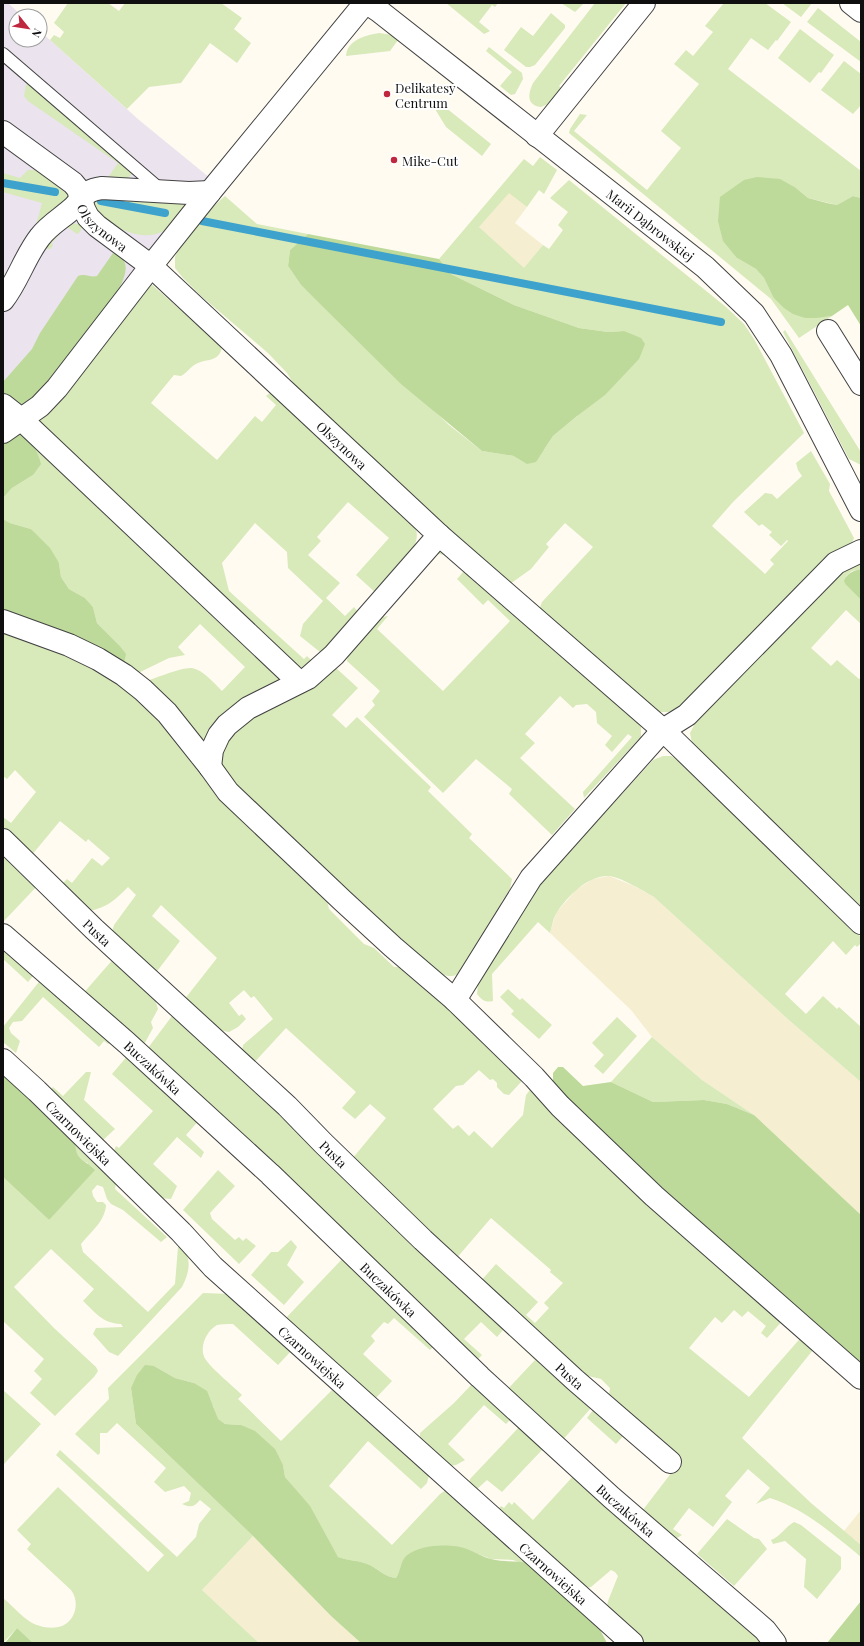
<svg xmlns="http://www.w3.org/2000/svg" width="864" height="1646" font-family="'Playfair Display',serif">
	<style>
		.industrial { fill: #ebe3ed }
		.farmland { fill: #f5eed1 }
		.green { fill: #d8e9ba }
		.forest { fill: #bdda9a }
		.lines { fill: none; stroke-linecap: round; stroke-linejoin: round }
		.stream { stroke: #3da2cc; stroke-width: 8 }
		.lane-casing { stroke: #424242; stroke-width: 14 }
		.street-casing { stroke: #424242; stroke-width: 24 }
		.lane { stroke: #fff; stroke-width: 12 }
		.street { stroke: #fff; stroke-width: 22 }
		.poi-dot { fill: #be273e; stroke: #fff; stroke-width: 1.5 }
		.labels { text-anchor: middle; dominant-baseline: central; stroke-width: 4; stroke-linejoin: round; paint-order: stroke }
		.poi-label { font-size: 13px; fill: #0f0f0f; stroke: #fff; text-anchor: start }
		.street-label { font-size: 13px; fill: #0f0f0f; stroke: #fff }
	</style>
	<rect width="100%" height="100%" fill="#fffbf1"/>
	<path class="industrial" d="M3,3H8L22,16H16V40H40V31L139,120L210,178L39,394L3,416Z"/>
	<path class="farmland" d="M509,192L527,207L515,223L543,245L524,269L479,227Z
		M609,876L634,886L654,897L790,1021L861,1082V1215L754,1115L702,1080L652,1037L631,1010L550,933L556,913L576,890L593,879Z
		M861,1510V1545L844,1531Z
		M253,1536L331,1616L361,1643H259L202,1590Z"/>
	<path class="green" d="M68,3H108L119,11L125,3H221L242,18L234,29L251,43L237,63L210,43L181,83L149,87L127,109L50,40L54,35L60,38L64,32L54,23Z
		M446,3H498L495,7L492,5L479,22L490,31L484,34Z
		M561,3H584L575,12Z
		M595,3H626L559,86L565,91L551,103L541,107C526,105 528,94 533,83Z
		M724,3H765L791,22L777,41L776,40L768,50L751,38L728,69L861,171V198L853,196L837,205L808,198L796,188L737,258L756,269L764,278L773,297L805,318L832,316L799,338L771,299L569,133L570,129L580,114L587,115L574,131L647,190L681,148L661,131L699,84L674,64L686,50L693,56L713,32L705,26Z
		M782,3H812L801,17Z
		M818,8L861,42V62L807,22Z
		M551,13L565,25V28L535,65L530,67H526L504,50L521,27L533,36Z
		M800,29L834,55L821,73L819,72L810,83L778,58Z
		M379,33L393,35L398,40L390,51L346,56C347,40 366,35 379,33Z
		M489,47L522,73L523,79L515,94L511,95L500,86L512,72L486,51Z
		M844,61L861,74V105L853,114L821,90Z
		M29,83L131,171V175L126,180L105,182L118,163L28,101L24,96L26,85Z
		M440,103L491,144L482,156L446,127L435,109Z
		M540,157L557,170L544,194L539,190L527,207L509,193L479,227L524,268L543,245L549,249L563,230L558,225L568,212L550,198L569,180L726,307L744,324L754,339L804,433L733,502L712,526L765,574L774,564L770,560L788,541L787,540L781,546L769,535L772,532L762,524L759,526L744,512L765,493L772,494L777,499L802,476L798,470L796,463L811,451L830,484L829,491L854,538L852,543L826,560L682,709L670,712H659L539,610L542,602L593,547L565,523L546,544L549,547L531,569L510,584L409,497L299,392L287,373L268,353L201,296L183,278L175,268V257L181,244L206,213L225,196L257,224L308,234L290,250L288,266L301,285L449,425L482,451L514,456L544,450L553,436L577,416L624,331L608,332L579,328L514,305L451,274L439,259L524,159L533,166Z
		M28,170C54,169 58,181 72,198L34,233L42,203L3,192V173L20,178Z
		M92,197L188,202C183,209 178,219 172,225C146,249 109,226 90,205Z
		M69,223L79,224L82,227L80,232L77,234L67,227L65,228L52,243L53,246L50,249H47C47,237 61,230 69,223Z
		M149,282L222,347C219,363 207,358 196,364C190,367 187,373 181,376L174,375L151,403L217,460L255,416L262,422L276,405L266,396L271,392L414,523C416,529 418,534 416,541C413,555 386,581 376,593L356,575L389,538L348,502L317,537L321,541L308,555L340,583L326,598L345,616L354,607L358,612L327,650L320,652L300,636L303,624L323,601L288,568L287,552L255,523L222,563L229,591L304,659L307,656L312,661L206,752L143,682C154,679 181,667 192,668C203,670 214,683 222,691L245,667L200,624L178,647L185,655L169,658L134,675L123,668L119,645L97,623L93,607L85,598L69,589L61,577L59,563L31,529L10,523L3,519V498L12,488L33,475L23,435Z
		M785,330L859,449L861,453V465L849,459L783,332Z
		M436,551H444L641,725V737L584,798L583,792L632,737L628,734L612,752L605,745L612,736L597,723L596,712L587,704L576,705L573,708L560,696L525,734L535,743L520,758L575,809L552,835L509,794L512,789L476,759L443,793L364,717L375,705L372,701L380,691L347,661C348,651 370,623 379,618C381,617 385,617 388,616L377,629L443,691L510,621L488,600L483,605L457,579L464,571L447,555L438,554L432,560L429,559Z
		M861,561V569L852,571L846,576V585L861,600V624L846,610L811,648L831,666L837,660L859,679L861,678V917L692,743L690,733L700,714L841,569Z
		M3,629L75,655L139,697L325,892L329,909L364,944L374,948L394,967H401L470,1025L520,1079L521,1082L509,1095L504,1094L497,1087V1083L493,1079L490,1080L479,1070L463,1085L456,1086L433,1109L453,1129L458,1125L469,1136L474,1131L492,1148L523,1115L526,1095L530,1090L646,1200L784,1319L767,1338L761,1333L766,1326L748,1311L742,1317L734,1310L722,1323L715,1317L689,1348L749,1397L804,1334L817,1345L742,1438L811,1503L861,1545V1557C833,1534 805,1509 770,1498L756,1504L770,1488L748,1469L725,1496L732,1502L713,1527L689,1508L673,1529L682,1535L671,1542L639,1515L672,1472L608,1401L610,1388L601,1379L580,1374L479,1283L496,1264L538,1302L526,1315L535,1323L549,1308L544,1303L563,1283L550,1272L551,1270L491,1218L455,1260L352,1159L386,1118L370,1104L355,1119L342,1108L356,1092L286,1028L252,1065L242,1051L243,1045L273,1019L254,996L251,998L244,990L229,1003L239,1016L242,1014L246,1019L238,1027L229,1032L218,1030L184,1000L217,958L161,905L152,916L180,941L155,974L111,936L114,925L136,895L128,887C115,900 107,908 88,911L61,885L67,879L72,883L92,858L102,866L110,858L88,839L86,842L60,821L31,856L3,829V817L11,823L36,792L15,770L7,779L3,776Z
		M336,668L358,688L332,715L346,728L357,717L431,787L428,791L472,834L469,838L512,879L510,889L501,903L504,910L464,972C451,979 445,976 432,970L225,781L218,758L233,729Z
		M663,756H671L683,763L805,884L861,937V943L857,947L855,945L846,955L833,941L785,994L806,1014L823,996L837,1009L839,1007L861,1027V1082L790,1021L654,897C644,891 620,877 609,876C588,875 568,896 557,912C553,918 552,927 550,933L538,922L492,974L493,1001C485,1003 482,1000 477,994L478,984L537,887L653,760Z
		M3,847L40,883L3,922Z
		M3,943L36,972L28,982L3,959Z
		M115,957L154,996L158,1009L151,1022L153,1028L142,1048L81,996Z
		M42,978L114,1040L108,1044L104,1041L99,1047L43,997L22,1021L13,1022L9,1028L11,1033L20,1041L16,1053L3,1042V1027Z
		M508,989L520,1000L522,998L552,1025L539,1039L511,1014L514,1011L500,997Z
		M175,1012L626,1433L616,1444L587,1418L593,1410L591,1408L560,1443L506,1391L535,1360L503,1330L497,1337L481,1322L464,1339L482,1355L475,1362L145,1052Z
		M617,1017L637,1036L603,1074L594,1066L604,1055L592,1043Z
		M652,1037L702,1080L754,1115L727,1104L704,1100L653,1102L611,1082Z
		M129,1054L201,1118L186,1135L204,1152L201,1158L177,1137L153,1164L177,1186L171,1199L160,1198L113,1153L116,1146L119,1148L153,1111L112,1074Z
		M86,1072H91L84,1100L115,1129L102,1141L50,1091L53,1087L63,1096Z
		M74,1141L117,1178L115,1189L167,1237L161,1242L123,1210L111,1204L107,1199L103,1187L97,1185L92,1191L93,1196L97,1202H103L106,1205C105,1221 91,1232 81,1244L83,1252L148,1312L175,1284L178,1247L181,1246C193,1259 189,1273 182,1287L118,1356L109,1352L93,1334L96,1328L123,1327L121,1324C102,1323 96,1313 83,1301L94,1289L51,1249L14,1287L54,1328L96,1367L98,1371L94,1377L55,1416L30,1393L42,1379L34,1371L44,1359L3,1321V1177L49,1220L88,1163C75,1157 75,1155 74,1141Z
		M218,1170L235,1186L210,1213L212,1219L235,1240L239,1237L243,1241L246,1238L256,1246L239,1264L183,1210Z
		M291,1240L297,1247L287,1265L304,1282L284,1305L251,1275L271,1252H278Z
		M345,1256L434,1346L430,1350L394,1318L388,1324L384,1322L371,1336L375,1341L363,1354L392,1381L375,1399L285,1319Z
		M203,1293L230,1294L293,1349L278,1365L233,1324C228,1324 221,1324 217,1325C206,1331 198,1349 206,1360C213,1370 233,1386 242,1395L238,1399L281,1441L335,1387L430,1471L427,1483L421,1489L368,1441L329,1486L392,1545L440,1494L449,1488L544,1572L513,1560L491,1559L478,1554L411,1553C399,1561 403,1568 396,1578C385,1577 379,1570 370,1565C359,1560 349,1561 338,1557L294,1488L285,1477L283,1465L241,1425L225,1424L217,1419L213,1406L194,1383L175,1378L154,1366L131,1388L136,1424L253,1536L202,1590L259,1643H33L17,1628L3,1643V1598C12,1605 26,1622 37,1625C44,1628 57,1629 64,1625C77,1618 79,1600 71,1590L27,1549L31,1544L17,1530L58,1487L148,1572L164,1555L56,1455L60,1450L177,1557L196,1537L199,1524L211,1509L200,1500C194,1507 191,1508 182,1504L189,1501L191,1493L184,1486L165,1492L154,1482L166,1468L117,1423L107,1433H100V1453L98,1455L75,1434L109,1399L108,1388Z
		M474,1382L514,1416L506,1424L484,1405L448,1444L465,1460L456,1465L450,1466L420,1442V1433L454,1403Z
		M3,1390L41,1424L4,1464H3Z
		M522,1424L554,1459L542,1450L502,1492L487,1480L476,1490L469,1484L470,1479Z
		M576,1473L768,1643H643L606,1612L608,1601L618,1576L615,1572L611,1570L591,1587L585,1588L496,1512L501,1506L504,1508L509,1502L512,1505L514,1502L533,1520Z
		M727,1519L754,1538L759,1539L767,1549L734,1586L697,1554Z
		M794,1522L801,1525L841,1557V1569L817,1599L804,1587L806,1559L785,1541L773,1544L771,1540C781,1536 785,1527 794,1522Z"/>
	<path class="forest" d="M757,177L780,179L796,188L808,198L827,203L837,205L853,196L861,198V326L848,305L832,316L816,318H805L793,314L784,308L773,297L764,278L756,269L737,258L723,241L718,221L720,197L744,180Z
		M308,234L439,259L451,274L514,305L579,328L608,332L624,331L641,338L645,344L639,359L605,395L577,416L553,436L536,462L527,464L514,456L482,451L401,384L301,285L288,266L290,250Z
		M113,253C137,261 121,285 113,299L39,394L21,405L3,396V382L32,349L40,333L78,276C86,273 90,278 97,276Z
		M16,431C31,439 37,449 41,464L33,475L12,488L3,498V440Z
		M3,519L10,523L31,529L50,548L59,563L61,577L69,589L85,598L93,607L97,623L119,645L126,654L123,668L3,612Z
		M861,569V600L846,585L844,581C847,573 853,571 861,569Z
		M558,1067H563L583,1086L611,1082L653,1102L704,1100L727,1104L754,1115L861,1215V1370L616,1153L553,1085V1073Z
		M3,1072L75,1141C76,1162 82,1157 95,1170L49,1220L3,1177Z
		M145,1365L154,1366L175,1378L194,1383L207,1391L218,1419L225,1424L241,1425L255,1431L275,1449L283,1465L285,1477L310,1506L338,1557C349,1561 359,1560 370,1565C379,1570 385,1577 396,1578C401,1571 400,1562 406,1556C420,1545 444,1544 460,1547C471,1549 481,1557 491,1559C503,1562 516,1561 528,1563L596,1622L607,1643H361L331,1616L253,1536L136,1424L131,1388L137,1375Z
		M861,1601V1643H827Z
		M17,1628L33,1643H5Z"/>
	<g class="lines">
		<path class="stream" d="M3,183L55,192
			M101,201L165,213
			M202,221L721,322"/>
		<defs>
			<path id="lane" d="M3,54L161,190"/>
			<g id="street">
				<path id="s1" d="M367,3L379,11L705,267L754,314L781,355L861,510"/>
				<path d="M851,3L861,11"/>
				<path id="s2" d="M3,132L73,183L78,189L84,209L88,217L97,226L151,266L439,535L334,655L308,678L248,708L227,725L219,735L212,750L210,767"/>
				<path d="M537,136L644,3"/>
				<path d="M3,300C18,281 25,256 40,237C49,225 62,218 73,208C84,197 85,190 102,188L189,193L210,192"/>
				<path d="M828,331L861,384"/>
				<path d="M3,405L22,420L299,682"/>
				<path d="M3,432L40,406L57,388L151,266L210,192L365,3"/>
				<path d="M439,535L663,730L861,923"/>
				<path d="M3,621L69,645L98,659L124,675L143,690L167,713L210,767L228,792L343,901L393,947L455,1000L534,1077L560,1106L654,1196L861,1378"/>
				<path id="s3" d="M3,840L94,929L287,1106L323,1143L423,1240L575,1380L670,1462"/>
				<path id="s4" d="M3,935L127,1043L270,1174L480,1377L611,1497L765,1630L775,1643"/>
				<path d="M455,1000L531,878L663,730L687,715L836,563L861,551"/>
				<path id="s5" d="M3,1060L37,1091L181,1232L213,1267L632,1643"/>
			</g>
		</defs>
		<use href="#lane" class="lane-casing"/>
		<use href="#street" class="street-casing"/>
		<use href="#lane" class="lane"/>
		<use href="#street" class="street"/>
	</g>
	<g class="poi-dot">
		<circle cx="387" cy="94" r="4"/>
		<circle cx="394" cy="160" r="4"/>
	</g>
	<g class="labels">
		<g class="poi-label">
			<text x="395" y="87">Delikatesy<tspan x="395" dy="15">Centrum</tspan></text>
			<text x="402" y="160">Mike-Cut</text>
		</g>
		<g class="street-label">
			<text stroke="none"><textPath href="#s2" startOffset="142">Olszynowa</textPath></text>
			<text stroke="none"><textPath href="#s1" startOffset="360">Marii Dąbrowskiej</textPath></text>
			<text stroke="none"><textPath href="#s2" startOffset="466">Olszynowa</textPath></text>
			<text stroke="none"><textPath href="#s3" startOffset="132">Pusta</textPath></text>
			<text stroke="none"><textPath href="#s4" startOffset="200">Buczakówka</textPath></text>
			<text stroke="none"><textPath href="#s5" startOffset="105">Czarnowiejska</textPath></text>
			<text stroke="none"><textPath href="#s3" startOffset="456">Pusta</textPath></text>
			<text stroke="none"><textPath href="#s4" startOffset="524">Buczakówka</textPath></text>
			<text stroke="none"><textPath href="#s5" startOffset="429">Czarnowiejska</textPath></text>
			<text stroke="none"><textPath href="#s3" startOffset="780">Pusta</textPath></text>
			<text stroke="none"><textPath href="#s4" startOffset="848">Buczakówka</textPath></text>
			<text stroke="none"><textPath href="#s5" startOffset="753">Czarnowiejska</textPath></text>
		</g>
	</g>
	<rect width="864" height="1646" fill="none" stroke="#0f0f0f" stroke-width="8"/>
	<g transform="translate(28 28) rotate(120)"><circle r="19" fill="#ffffff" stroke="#9f9f9f"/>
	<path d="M0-3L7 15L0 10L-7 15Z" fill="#be273e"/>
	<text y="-6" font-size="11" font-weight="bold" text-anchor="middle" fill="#0f0f0f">N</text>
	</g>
</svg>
